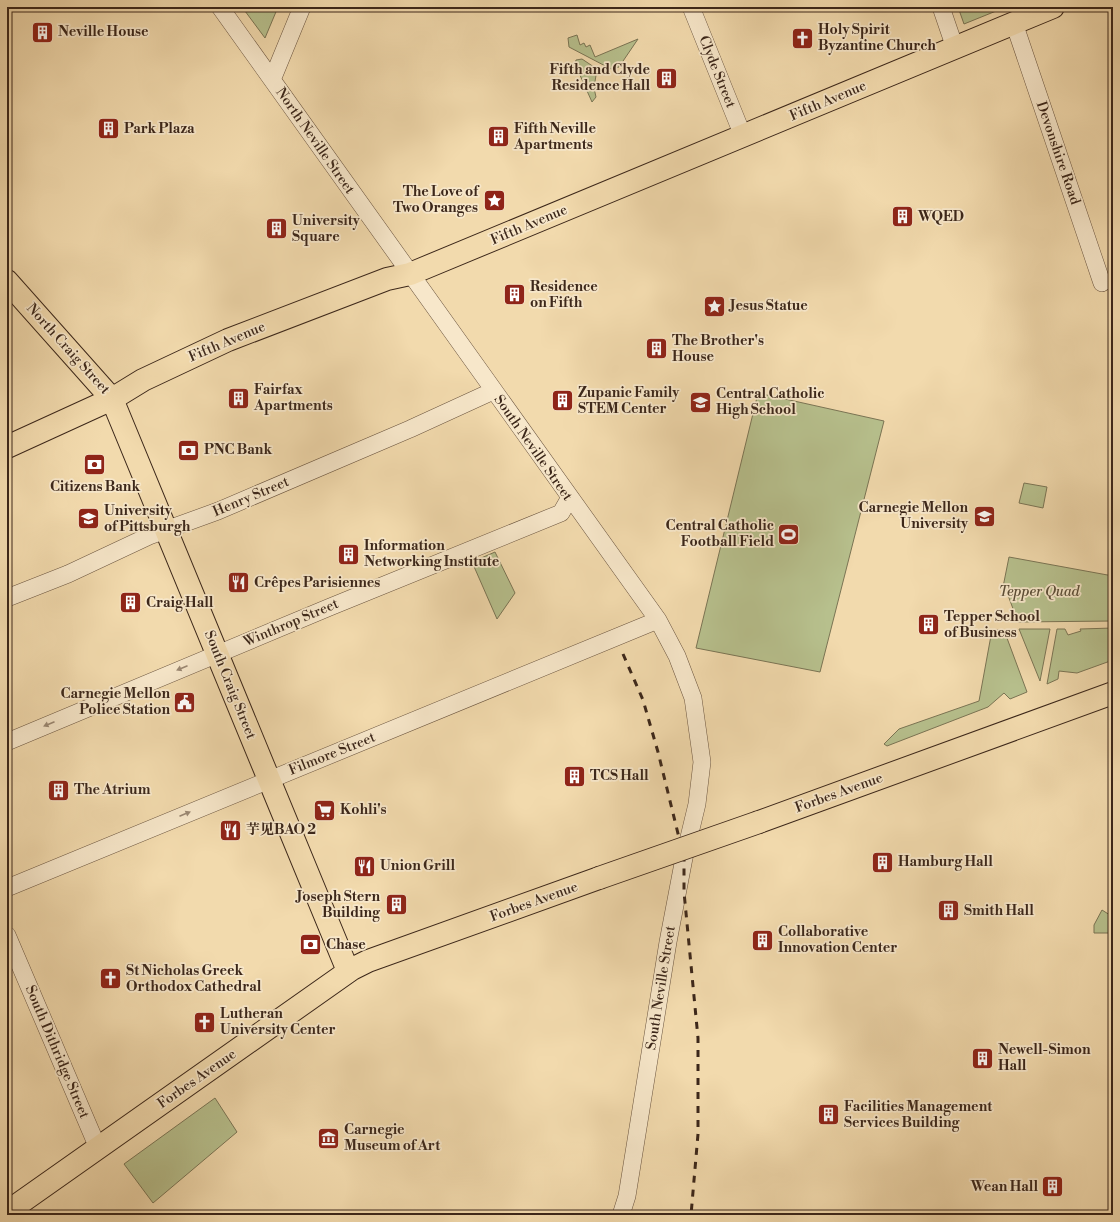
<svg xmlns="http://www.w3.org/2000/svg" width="1120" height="1222" font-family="'Libre Bodoni','Noto Serif SC',serif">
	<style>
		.green { fill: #b7c08d; stroke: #7a7454 }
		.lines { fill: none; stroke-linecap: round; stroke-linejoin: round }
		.minor-casing { stroke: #6a543f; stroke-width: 18 }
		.major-casing { stroke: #3c271a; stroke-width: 24 }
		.highway-casing { stroke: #3c271a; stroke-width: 24 }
		.minor { stroke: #f7e7ca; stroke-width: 17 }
		.major { stroke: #f2daad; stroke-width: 22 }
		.highway { stroke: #f2daad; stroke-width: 22 }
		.rail { stroke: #3c271a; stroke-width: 3; stroke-dasharray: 7 7; stroke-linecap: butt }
		.major-bridge-casing { stroke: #3c271a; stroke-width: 24; stroke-linecap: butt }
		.major-bridge { stroke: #f2daad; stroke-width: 22 }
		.oneway { fill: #9a8772 }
		.labels { text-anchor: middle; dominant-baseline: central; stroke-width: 3.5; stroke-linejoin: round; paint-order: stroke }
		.poi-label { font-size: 14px; font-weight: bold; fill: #3c271a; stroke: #f7e7ca; text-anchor: start }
		.street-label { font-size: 14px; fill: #3c271a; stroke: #f7e7ca }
		.park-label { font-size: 14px; font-style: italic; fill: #5b4d37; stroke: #f7e7ca }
	</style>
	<rect width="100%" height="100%" fill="#f2daad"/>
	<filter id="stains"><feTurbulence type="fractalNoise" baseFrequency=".005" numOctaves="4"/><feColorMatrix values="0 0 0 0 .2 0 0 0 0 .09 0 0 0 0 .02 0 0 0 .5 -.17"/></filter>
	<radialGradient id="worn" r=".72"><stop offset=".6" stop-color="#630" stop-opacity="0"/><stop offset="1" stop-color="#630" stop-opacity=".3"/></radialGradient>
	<path class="green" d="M242,7H278L265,38Z
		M958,7H1006L964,24Z
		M577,35L580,45L584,43L586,47L590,45L595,57L638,39L619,67L611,69L569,47L568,38Z
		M582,59L597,69L594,88L596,97L592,102L575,64L576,60Z
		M758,393L884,421L820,672L696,648Z
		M1024,483L1047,487L1043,508L1019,503Z
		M495,552L515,593L497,619L472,562Z
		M1009,557L1113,576V621L1018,622L1006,590H1005L1003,587Z
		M1113,628V660L1077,673L1059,671L1058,679L1047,684L1057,629H1065L1068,635L1081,631L1080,629Z
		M1019,629H1050L1040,681Z
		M992,630H1004L1027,692L1010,699L1004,693L988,707L887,746L884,744L899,729L979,701Z
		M1102,910L1113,917V933H1094V925Z
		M215,1098L237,1132L153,1203L124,1164Z"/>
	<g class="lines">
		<defs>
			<path id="minor" d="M220,7L658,620L677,656L693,698L702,762L697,804L684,858L668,942L627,1196L621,1215
				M691,7L743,136
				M941,7L955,48
				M1014,23L1102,283
				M272,80L302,7
				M7,598L68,574L149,536L218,511L410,429L493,391
				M7,742L330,607L561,513L569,499
				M7,888L658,620
				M7,935L98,1148"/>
			<path id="major" d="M7,281L112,399L348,971
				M759,822L1113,693
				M10,1210L352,969L368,961L599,878"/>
			<path id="highway" d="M7,447L112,399L143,380L228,340L387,279L410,274L1053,7
				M7,1206L10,1210L7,1212"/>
		</defs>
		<use href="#minor" class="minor-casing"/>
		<use href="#major" class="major-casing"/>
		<use href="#highway" class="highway-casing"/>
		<use href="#minor" class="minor"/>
		<use href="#major" class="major"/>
		<use href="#highway" class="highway"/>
		<path class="rail" d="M623,654L643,700L658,752L684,858V892L698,1038V1134L691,1215"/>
		<defs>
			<path id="major-bridge" d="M599,878L759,822"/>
		</defs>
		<use href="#major-bridge" class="major-bridge-casing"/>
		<use href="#major-bridge" class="major-bridge"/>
	</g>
	<defs><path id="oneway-solid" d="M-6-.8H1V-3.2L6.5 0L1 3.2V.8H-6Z"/></defs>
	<g class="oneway">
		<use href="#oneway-solid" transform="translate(182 668) rotate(157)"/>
		<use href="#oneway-solid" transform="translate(49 724) rotate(157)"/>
		<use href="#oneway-solid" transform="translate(185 814) rotate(-23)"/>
	</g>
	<defs>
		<symbol id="building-square" viewBox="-11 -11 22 22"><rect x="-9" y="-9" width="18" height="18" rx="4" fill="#8f2418" stroke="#f7e7ca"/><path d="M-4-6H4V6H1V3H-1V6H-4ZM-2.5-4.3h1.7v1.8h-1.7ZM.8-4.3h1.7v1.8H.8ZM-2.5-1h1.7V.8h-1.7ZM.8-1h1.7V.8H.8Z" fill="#fff"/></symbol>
		<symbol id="church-square" viewBox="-11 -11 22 22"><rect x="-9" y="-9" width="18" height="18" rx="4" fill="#8f2418" stroke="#f7e7ca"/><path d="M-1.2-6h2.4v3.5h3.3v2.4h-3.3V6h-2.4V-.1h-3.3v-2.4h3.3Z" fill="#fff"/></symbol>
		<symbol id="sight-square" viewBox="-11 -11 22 22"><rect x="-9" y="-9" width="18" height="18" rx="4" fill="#8f2418" stroke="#f7e7ca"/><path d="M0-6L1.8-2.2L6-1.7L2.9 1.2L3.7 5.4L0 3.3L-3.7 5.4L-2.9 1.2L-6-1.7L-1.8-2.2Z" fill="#fff"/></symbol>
		<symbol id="school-square" viewBox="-11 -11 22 22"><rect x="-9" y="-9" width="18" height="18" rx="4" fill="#8f2418" stroke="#f7e7ca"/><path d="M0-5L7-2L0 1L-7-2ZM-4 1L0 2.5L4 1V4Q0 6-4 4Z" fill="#fff"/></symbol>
		<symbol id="bank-square" viewBox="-11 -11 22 22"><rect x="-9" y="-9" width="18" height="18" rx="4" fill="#8f2418" stroke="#f7e7ca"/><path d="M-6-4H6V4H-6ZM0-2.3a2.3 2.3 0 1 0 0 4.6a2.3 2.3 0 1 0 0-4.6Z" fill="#fff"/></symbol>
		<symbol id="university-square" viewBox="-11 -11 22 22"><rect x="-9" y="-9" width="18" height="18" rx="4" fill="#8f2418" stroke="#f7e7ca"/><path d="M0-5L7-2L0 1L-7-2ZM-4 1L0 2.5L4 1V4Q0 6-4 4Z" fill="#fff"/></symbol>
		<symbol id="stadium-square" viewBox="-11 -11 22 22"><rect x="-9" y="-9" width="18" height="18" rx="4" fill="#8f2418" stroke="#f7e7ca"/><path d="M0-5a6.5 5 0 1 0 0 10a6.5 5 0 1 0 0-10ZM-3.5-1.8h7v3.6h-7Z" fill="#fff"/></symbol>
		<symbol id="restaurant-square" viewBox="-11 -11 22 22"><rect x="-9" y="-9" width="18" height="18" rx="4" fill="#8f2418" stroke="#f7e7ca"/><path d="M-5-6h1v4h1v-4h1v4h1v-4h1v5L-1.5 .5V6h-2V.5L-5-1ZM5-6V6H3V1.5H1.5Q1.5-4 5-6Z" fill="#fff"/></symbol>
		<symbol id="civic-square" viewBox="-11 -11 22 22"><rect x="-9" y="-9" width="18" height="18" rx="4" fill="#8f2418" stroke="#f7e7ca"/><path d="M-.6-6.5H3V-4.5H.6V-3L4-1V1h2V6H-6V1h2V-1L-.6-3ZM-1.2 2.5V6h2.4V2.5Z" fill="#fff"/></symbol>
		<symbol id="supermarket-square" viewBox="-11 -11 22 22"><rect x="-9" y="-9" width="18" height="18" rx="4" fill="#8f2418" stroke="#f7e7ca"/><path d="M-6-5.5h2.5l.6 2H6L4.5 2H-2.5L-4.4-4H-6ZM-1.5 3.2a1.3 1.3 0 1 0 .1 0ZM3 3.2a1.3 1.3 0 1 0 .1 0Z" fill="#fff"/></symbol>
		<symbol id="museum-square" viewBox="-11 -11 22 22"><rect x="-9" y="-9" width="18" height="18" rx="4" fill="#8f2418" stroke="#f7e7ca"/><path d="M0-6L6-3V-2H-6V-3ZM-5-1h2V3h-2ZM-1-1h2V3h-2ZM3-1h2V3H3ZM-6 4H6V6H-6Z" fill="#fff"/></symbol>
	</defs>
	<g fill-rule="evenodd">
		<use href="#building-square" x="30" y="20" width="25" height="25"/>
		<use href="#church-square" x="790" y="26" width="25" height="25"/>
		<use href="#building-square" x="654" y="66" width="25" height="25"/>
		<use href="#building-square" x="96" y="116" width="25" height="25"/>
		<use href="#building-square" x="486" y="124" width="25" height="25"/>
		<use href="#sight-square" x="482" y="188" width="25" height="25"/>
		<use href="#building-square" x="890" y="204" width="25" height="25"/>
		<use href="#building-square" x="264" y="216" width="25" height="25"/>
		<use href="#building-square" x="502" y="282" width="25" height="25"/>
		<use href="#sight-square" x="702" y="294" width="25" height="25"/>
		<use href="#building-square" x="644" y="336" width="25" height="25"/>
		<use href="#building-square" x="226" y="386" width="25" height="25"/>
		<use href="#building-square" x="550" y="388" width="25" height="25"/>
		<use href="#school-square" x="688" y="390" width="25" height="25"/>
		<use href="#bank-square" x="176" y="438" width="25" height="25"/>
		<use href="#bank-square" x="82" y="452" width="25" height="25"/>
		<use href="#university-square" x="972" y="504" width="25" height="25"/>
		<use href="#university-square" x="76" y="506" width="25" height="25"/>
		<use href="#stadium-square" x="776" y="522" width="25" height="25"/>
		<use href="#building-square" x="336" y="542" width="25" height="25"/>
		<use href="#restaurant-square" x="226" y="570" width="25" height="25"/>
		<use href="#building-square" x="118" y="590" width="25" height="25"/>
		<use href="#building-square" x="916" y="612" width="25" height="25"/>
		<use href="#civic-square" x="172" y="690" width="25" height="25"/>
		<use href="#building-square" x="562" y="764" width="25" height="25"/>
		<use href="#building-square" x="46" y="778" width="25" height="25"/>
		<use href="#supermarket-square" x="312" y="798" width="25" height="25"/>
		<use href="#restaurant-square" x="218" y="818" width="25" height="25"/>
		<use href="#building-square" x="870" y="850" width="25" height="25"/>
		<use href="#restaurant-square" x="352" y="854" width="25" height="25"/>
		<use href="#building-square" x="384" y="892" width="25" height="25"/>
		<use href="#building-square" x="936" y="898" width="25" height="25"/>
		<use href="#building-square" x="750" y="928" width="25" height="25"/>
		<use href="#bank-square" x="298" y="932" width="25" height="25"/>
		<use href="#church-square" x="98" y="966" width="25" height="25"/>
		<use href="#church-square" x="192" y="1010" width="25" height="25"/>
		<use href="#building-square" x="970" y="1046" width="25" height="25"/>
		<use href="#building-square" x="816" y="1102" width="25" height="25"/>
		<use href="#museum-square" x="316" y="1126" width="25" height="25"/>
		<use href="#building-square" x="1040" y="1174" width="25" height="25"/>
	</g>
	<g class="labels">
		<g class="poi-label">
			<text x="818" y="30">Holy Spirit<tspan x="818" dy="16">Byzantine Church</tspan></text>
			<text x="58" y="32">Neville House</text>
			<text x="650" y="70" text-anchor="end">Fifth and Clyde<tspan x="650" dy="16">Residence Hall</tspan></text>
			<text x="124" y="129">Park Plaza</text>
			<text x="514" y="129">Fifth Neville<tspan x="514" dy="16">Apartments</tspan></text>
			<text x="478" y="192" text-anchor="end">The Love of<tspan x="478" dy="16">Two Oranges</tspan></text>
			<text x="918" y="217">WQED</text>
			<text x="292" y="221">University<tspan x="292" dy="16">Square</tspan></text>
			<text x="530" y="287">Residence<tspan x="530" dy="16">on Fifth</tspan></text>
			<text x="730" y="306">Jesus Statue</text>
			<text x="672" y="341">The Brother's<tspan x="672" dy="16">House</tspan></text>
			<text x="254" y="390">Fairfax<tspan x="254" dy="16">Apartments</tspan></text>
			<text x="578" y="393">Zupanic Family<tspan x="578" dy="16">STEM Center</tspan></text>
			<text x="716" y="394">Central Catholic<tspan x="716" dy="16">High School</tspan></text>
			<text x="204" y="450">PNC Bank</text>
			<text x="95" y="487" text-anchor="middle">Citizens Bank</text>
			<text x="968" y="508" text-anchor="end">Carnegie Mellon<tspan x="968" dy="16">University</tspan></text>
			<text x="104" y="511">University<tspan x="104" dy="16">of Pittsburgh</tspan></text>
			<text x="774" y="526" text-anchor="end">Central Catholic<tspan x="774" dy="16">Football Field</tspan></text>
			<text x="364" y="546">Information<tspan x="364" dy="16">Networking Institute</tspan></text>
			<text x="254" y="583">Crêpes Parisiennes</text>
			<text x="146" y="603">Craig Hall</text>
			<text x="944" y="617">Tepper School<tspan x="944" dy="16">of Business</tspan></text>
			<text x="170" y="694" text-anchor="end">Carnegie Mellon<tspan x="170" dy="16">Police Station</tspan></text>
			<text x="590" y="776">TCS Hall</text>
			<text x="74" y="790">The Atrium</text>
			<text x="340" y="810">Kohli's</text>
			<text x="246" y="830">芋见BAO 2</text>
			<text x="898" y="862">Hamburg Hall</text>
			<text x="380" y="866">Union Grill</text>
			<text x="380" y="897" text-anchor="end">Joseph Stern<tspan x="380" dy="16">Building</tspan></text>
			<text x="964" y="911">Smith Hall</text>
			<text x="778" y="932">Collaborative<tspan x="778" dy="16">Innovation Center</tspan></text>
			<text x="326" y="945">Chase</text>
			<text x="126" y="971">St Nicholas Greek<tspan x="126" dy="16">Orthodox Cathedral</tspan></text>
			<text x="220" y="1014">Lutheran<tspan x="220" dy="16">University Center</tspan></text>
			<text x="998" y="1050">Newell-Simon<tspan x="998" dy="16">Hall</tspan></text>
			<text x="844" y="1107">Facilities Management<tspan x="844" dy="16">Services Building</tspan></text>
			<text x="344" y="1130">Carnegie<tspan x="344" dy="16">Museum of Art</tspan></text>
			<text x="1038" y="1187" text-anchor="end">Wean Hall</text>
		</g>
		<g class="street-label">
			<text transform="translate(717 72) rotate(68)">Clyde Street</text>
			<text transform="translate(828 101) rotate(-23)">Fifth Avenue</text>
			<text transform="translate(315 141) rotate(55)">North Neville Street</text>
			<text transform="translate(1058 153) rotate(71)">Devonshire Road</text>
			<text transform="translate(529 225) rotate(-23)">Fifth Avenue</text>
			<text transform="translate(227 342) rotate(-23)">Fifth Avenue</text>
			<text transform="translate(68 349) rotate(48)">North Craig Street</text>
			<text transform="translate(533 448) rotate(55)">South Neville Street</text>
			<text transform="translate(251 497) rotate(-23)">Henry Street</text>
			<text transform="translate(291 623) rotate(-23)">Winthrop Street</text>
			<text transform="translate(230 685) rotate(68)">South Craig Street</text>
			<text transform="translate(332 754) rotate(-22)">Filmore Street</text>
			<text transform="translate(839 793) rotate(-20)">Forbes Avenue</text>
			<text transform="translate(534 902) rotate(-20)">Forbes Avenue</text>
			<text transform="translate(661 988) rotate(-81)">South Neville Street</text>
			<text transform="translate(57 1052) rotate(67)">South Dithridge Street</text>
			<text transform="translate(197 1079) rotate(-35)">Forbes Avenue</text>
		</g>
		<g class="park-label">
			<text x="1039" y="592">Tepper Quad</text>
		</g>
	</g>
	<rect width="1120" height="1222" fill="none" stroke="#f2daad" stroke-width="24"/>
	<rect x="8" y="8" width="1104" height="1206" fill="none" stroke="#3c271a" stroke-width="2"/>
	<rect x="12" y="12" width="1096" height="1198" fill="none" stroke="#3c271a"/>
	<rect width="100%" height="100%" filter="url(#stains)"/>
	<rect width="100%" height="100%" fill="url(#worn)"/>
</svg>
